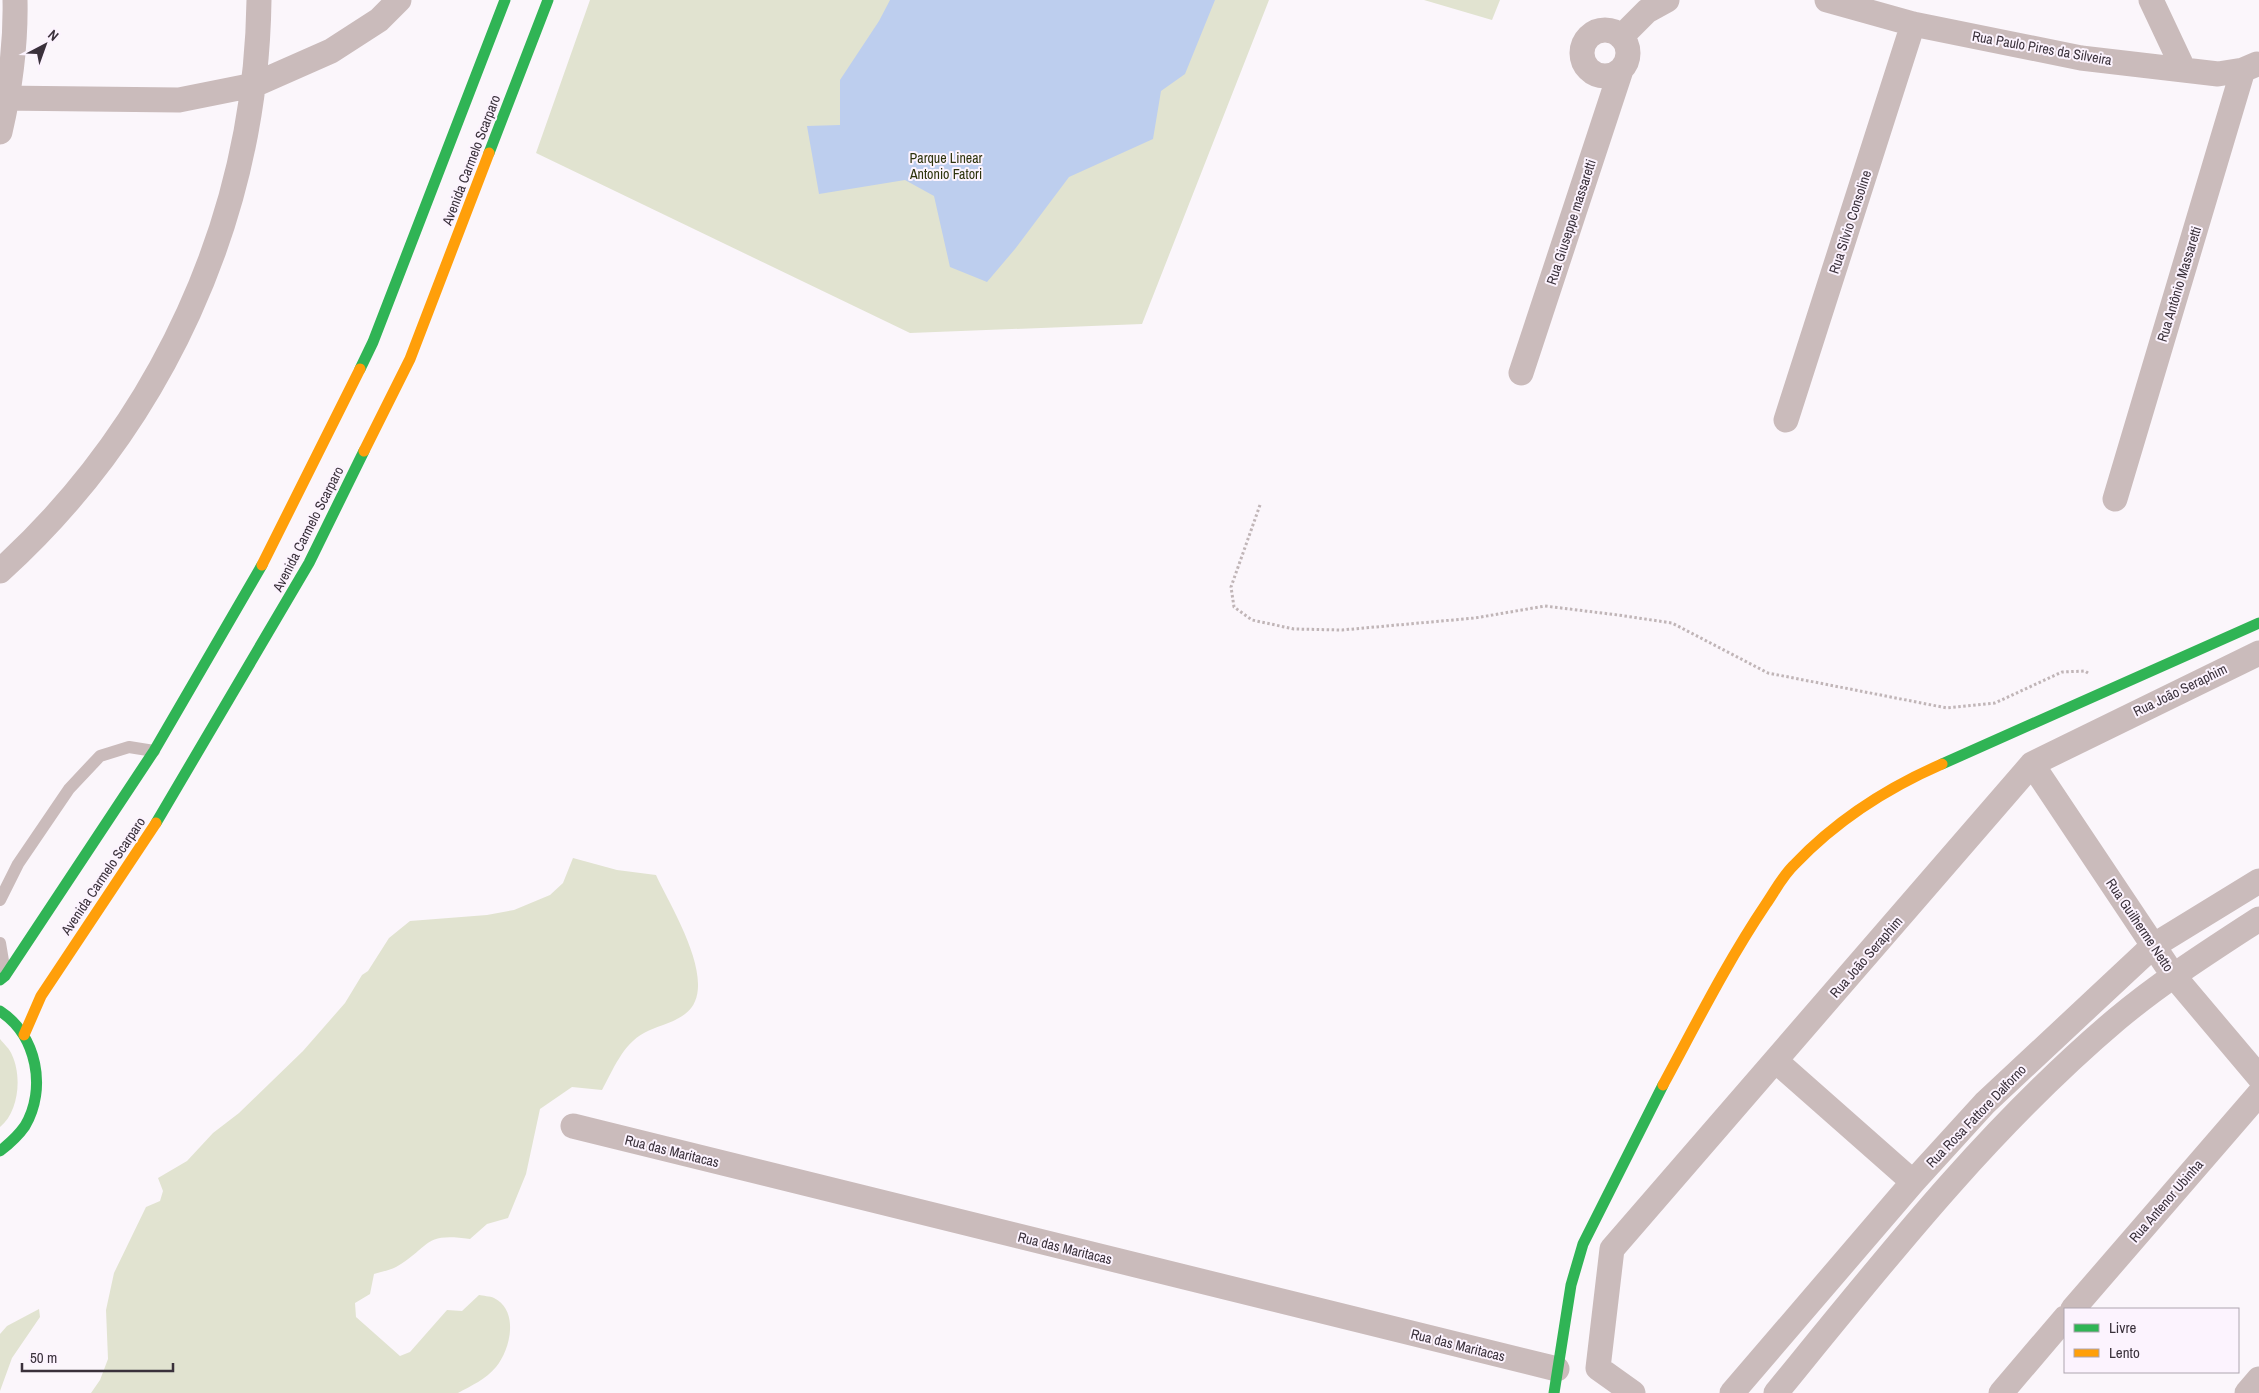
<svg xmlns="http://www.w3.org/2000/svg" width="2259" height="1393" font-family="'Archivo Narrow',sans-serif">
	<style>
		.green { fill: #e1e3d0 }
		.water { fill: #bdceee }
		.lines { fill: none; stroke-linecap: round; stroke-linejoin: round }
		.path { stroke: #c0b5b7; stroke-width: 3; stroke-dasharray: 2.5 2.5; stroke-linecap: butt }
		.lane { stroke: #cabbbb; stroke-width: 12 }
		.street { stroke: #cabbbb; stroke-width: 25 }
		.fast { stroke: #30b455; stroke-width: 11 }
		.slow { stroke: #ff9f0a; stroke-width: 11 }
		.labels { text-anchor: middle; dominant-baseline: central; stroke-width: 4; stroke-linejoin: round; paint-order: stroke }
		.street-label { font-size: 14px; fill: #3a313b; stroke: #fcf3fe }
		.park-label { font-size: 14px; fill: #2d330c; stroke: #fcf3fe }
	</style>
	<rect width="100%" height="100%" fill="#fbf6fb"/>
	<path class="green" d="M590,0H1269L1142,324L910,333L536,153Z
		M1424,0H1500L1492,20Z
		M573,858L617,870L656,875C670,906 722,987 685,1014C674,1023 656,1026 644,1033C623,1044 613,1070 602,1090L572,1087L540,1109L526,1174L508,1218L487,1224L470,1239C422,1232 431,1247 396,1267C390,1270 381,1272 374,1274L370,1294L355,1303L356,1317L400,1356L410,1352L447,1310L462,1311L479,1295C483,1296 490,1296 494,1298C519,1310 511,1349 496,1367C486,1379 471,1386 458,1393H91L100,1380L108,1359L106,1310L114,1273L146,1207L160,1201L163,1191L158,1178L187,1161L213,1133L239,1113L303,1051L345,1003L362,975L368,971L389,938L410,921L487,915L514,910L550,895L563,883Z
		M0,1039C4,1044 10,1049 12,1055C22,1076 19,1112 0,1127Z
		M39,1309L40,1317L12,1358L0,1391V1334L7,1326Z"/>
	<path class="water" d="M890,0H1215L1185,74L1161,91L1153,139L1069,177L1015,249L987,282L950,267L934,196L905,180L819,194L807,126L840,125V80L879,21Z"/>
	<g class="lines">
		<path class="path" d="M1260,505L1231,587L1234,607L1252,620L1294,629L1342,630L1475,618L1545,606L1618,615L1672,623L1768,673L1947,708L1995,703L2062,672L2085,671L2088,673"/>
		<path class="lane" d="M0,900L18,864L69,789L100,756L129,747L154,751
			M0,943L5,973"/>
		<path class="street" d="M1827,0L1913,24L2081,58L2218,74L2243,70L2257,64
			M2151,0L2183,68
			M1582 53a23 23 0 1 1 46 0a23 23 0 1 1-46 0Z
			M1621,37L1647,11L1667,0
			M0,98L179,100L254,85L331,51L379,20L399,0
			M0,132C10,89 16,45 15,0
			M1521,373L1621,70
			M1786,420L1913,24
			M2115,499L2243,70
			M0,571C161,425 256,218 259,0
			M2032,764L2173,975L2259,1077
			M1776,1061L1913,1182
			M573,1126L1557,1369
			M2073,1309L2259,1094
			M1633,1393L1598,1368L1612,1249L2032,764L2259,653
			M1732,1393L1913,1182L1985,1103L2153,946L2259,881
			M1776,1393C1882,1263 1988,1128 2117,1019C2161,982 2210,951 2259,919
			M2001,1393L2065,1318
			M2247,1393L2259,1379"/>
		<path class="fast" d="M489,153L548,0
			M360,369L373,342L505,0
			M1942,764L2259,623
			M156,823L309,563L364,451
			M0,980L5,976L154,751L262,565
			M0,1011C37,1035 47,1089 25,1126C18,1136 9,1144 0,1151
			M1554,1393L1571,1285L1583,1244L1663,1085"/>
		<path class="slow" d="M364,451L410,359L489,153
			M262,565L360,369
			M24,1035L41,996L156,823
			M1663,1085C1696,1024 1727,962 1766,904C1775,891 1783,875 1795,864C1836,821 1887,788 1942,764"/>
	</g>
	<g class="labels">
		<g class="street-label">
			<text transform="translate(2042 48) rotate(10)">Rua Paulo Pires da Silveira</text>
			<text transform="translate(471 160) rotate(-69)">Avenida Carmelo Scarparo</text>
			<text transform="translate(1571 222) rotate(-72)">Rua Giuseppe massaretti</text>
			<text transform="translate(1850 222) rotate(-72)">Rua Silvio Consoline</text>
			<text transform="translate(2179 284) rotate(-73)">Rua Antônio Massaretti</text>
			<text transform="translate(308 529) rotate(-63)">Avenida Carmelo Scarparo</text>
			<text transform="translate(2180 690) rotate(-26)">Rua João Seraphim</text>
			<text transform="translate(103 876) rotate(-56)">Avenida Carmelo Scarparo</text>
			<text transform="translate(2140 925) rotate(56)">Rua Guilherme Netto</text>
			<text transform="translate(1866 957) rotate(-49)">Rua João Seraphim</text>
			<text transform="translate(1976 1116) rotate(-46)">Rua Rosa Fattore Dalforno</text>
			<text transform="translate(672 1151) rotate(14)">Rua das Maritacas</text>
			<text transform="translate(2166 1201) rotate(-49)">Rua Antenor Ubinha</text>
			<text transform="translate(1065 1248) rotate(14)">Rua das Maritacas</text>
			<text transform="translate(1458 1345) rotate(14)">Rua das Maritacas</text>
		</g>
		<g class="park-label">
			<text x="946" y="158">Parque Linear<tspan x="946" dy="16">Antonio Fatori</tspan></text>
		</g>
	</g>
	<rect x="2064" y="1308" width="175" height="65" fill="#fcf3fe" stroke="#aea5b0"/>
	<rect x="2074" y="1324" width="25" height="8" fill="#30b455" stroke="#aea5b0"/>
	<text x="2109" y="1333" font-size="15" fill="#3a313b">Livre</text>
	<rect x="2074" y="1349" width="25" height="8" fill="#ff9f0a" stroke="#aea5b0"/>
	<text x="2109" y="1358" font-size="15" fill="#3a313b">Lento</text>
	<g transform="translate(45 45) rotate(41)" stroke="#fcf3fe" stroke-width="4" paint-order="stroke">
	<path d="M0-4L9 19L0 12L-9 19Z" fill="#3a313b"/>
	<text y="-8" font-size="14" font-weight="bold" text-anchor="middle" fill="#3a313b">N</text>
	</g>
	<path d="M22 1363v8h151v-8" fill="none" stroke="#3a313b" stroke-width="2.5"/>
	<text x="30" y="1363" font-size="15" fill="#3a313b" stroke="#fcf3fe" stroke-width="4" paint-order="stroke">50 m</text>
</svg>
